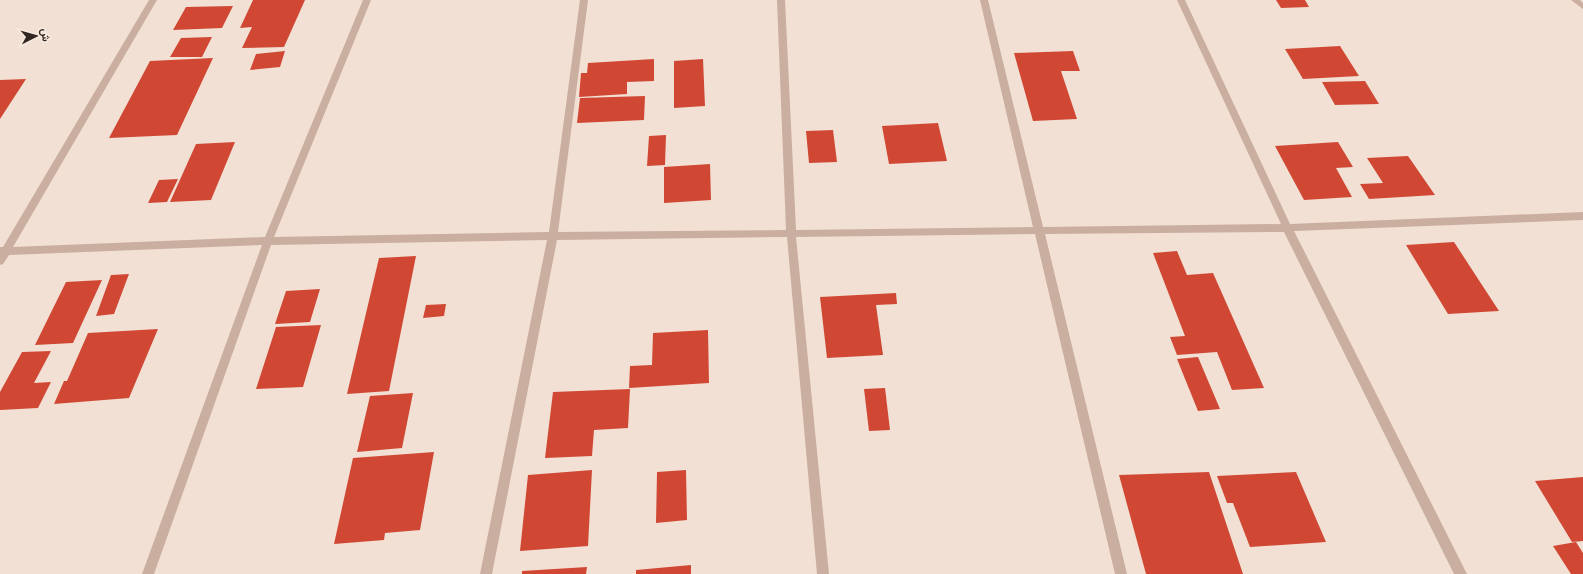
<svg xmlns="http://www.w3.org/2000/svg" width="1583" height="574" font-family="'Sofia Sans Condensed',Vazirmatn,sans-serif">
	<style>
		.building { fill: #d04834 }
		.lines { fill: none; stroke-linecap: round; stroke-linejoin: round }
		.street { fill: #caae9f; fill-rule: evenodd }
	</style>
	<rect width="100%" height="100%" fill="#f2e0d4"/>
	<path class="building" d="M253,0H305L284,47L242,48L252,27L240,28Z
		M1276,0H1305L1309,7L1281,8Z
		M233,6L222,28L173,30L186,7Z
		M212,37L202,57H170L181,38Z
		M1340,46L1359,76L1303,79L1285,49Z
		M285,51L280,67L250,70L256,54Z
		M1073,51L1080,71H1061L1077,119L1033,121L1014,53Z
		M213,58L177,135L109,138L150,61Z
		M654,59V81L627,82V94L579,97L581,73H587L588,63Z
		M703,59L705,106L674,108V61Z
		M26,79L0,119V80Z
		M1365,81L1379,104L1335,105L1322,82Z
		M645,96L644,120L577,123L580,98Z
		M938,123L947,161L889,164L882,126Z
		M833,130L837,162L809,163L806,131Z
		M666,135L665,165L647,166L649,136Z
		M235,142L211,200L170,202L196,144Z
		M1338,142L1353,167L1336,168L1352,197L1304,200L1275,146Z
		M1408,156L1435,195L1369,199L1360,184L1383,183L1367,158Z
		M710,164L711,200L664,203V167Z
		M178,179L167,202L148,203L159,180Z
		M1454,242L1499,311L1448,314L1406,245Z
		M1177,251L1187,275L1213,273L1264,388L1232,390L1217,352L1177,355L1170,337L1185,336L1153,253Z
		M416,256L389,391L347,394L379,258Z
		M129,274L114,314L96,316L111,275Z
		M102,280L73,343L35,345L66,282Z
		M320,289L310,322L275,324L286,291Z
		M896,293L897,304L876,305L883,355L827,358L820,297Z
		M446,304L444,316L423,318L426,305Z
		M321,325L303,387L256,389L276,327Z
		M158,329L129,398L54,404L64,381H67L88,333Z
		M708,330L709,383L629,388L630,366L652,365L653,333Z
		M51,351L34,383L51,382L38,408L0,410V392L22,352Z
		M1198,357L1220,409L1198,411L1177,359Z
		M885,388L890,430L869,431L864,389Z
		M630,389L628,428L594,430L592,456L545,458L553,392Z
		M413,393L402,448L357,452L370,396Z
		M434,452L420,530L385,533L384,540L334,544L353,458Z
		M592,470L588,546L520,551L528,475Z
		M686,470L687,520L656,523L657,472Z
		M1209,472L1243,574H1146L1119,475Z
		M1296,472L1326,542L1250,547L1233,503H1227L1217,476Z
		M1583,477V541L1572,542L1535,481Z
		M1576,542L1583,553V574H1571L1553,546Z
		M691,565V574H636V570Z
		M587,567L586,574H522V571Z"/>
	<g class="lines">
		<path class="street" d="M149,0H157L13,247L265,237L363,0H371L274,237L549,232L580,0H588L558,232L786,230L777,0H785L796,230L1033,227L980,0H988L1043,227L1281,224L1177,0H1185L1290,224L1583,212V220L1294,231L1467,574H1454L1284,232L1045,234L1127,574H1115L1035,234L796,237L829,574H817L787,237L557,240L492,574H480L547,240L271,245L154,574H142L262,245L9,255L3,264L0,265V247H3Z
			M1571,0H1580L1583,3V9Z"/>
	</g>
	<g transform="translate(36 36) rotate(84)" stroke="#faebe0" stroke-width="3" paint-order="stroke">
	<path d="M0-3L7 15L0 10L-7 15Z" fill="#332723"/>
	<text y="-6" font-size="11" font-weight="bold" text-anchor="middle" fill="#332723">ش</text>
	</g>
</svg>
